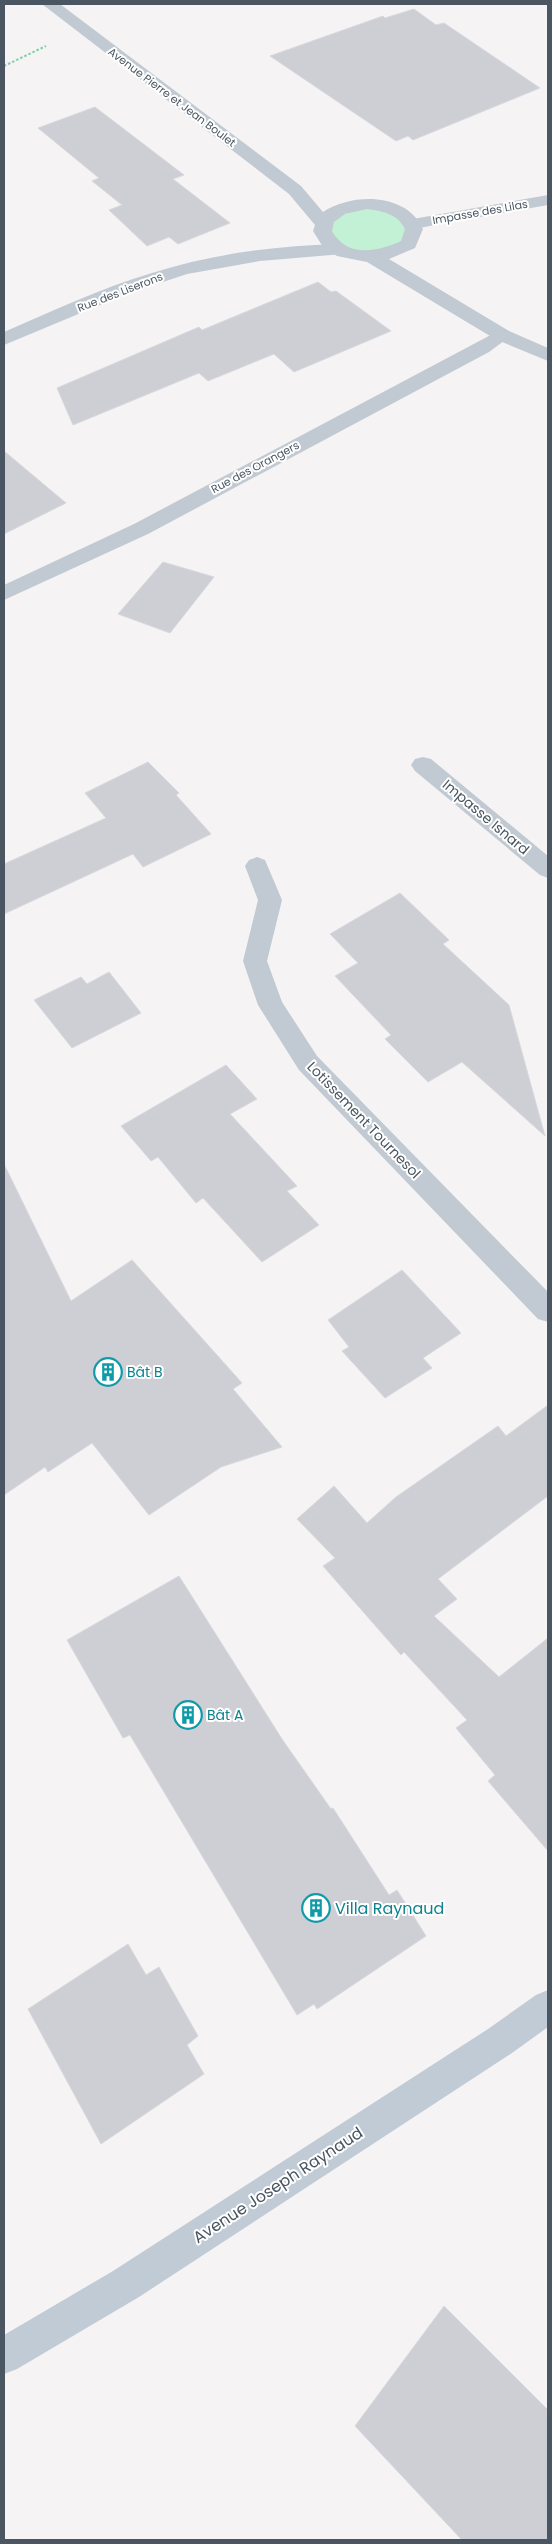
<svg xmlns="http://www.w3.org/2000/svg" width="552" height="2544" font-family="Poppins,sans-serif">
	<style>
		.green { fill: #c3f1d5 }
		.building { fill: #cdcfd5; stroke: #d7d9de }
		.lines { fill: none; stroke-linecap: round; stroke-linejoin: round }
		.path { stroke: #7ad0a6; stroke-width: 2; stroke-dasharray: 2.5 2; stroke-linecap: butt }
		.minor { fill: #c1cad2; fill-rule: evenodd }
		.tertiary { fill: #c1cad2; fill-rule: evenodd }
		.secondary { fill: #c1cbd6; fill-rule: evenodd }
		.labels { text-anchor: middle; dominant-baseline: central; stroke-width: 4; stroke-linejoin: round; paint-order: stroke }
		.far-street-label { font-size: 11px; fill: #4a5661; stroke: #fff }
		.street-label { font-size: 14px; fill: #4a5661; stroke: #fff }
		.culture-label { font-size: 14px; fill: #0d838f; stroke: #fff; text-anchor: start }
		.near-culture-label { font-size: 16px; fill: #0d838f; stroke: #fff; text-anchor: start }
		.near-street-label { font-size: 16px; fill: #4a5661; stroke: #fff }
	</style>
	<rect width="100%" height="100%" fill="#f5f3f3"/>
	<path class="green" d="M381,205L414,229L387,255L336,250L325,219Z"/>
	<path class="building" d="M414,9L436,25L444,23L540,88L413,140L408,136L396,141L270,56L383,16L385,18Z
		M95,107L184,175L173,179L230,223L178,244L169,237L147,246L109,210L122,205L92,181L99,178L38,128Z
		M318,282L331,292L336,291L391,331L294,372L274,354L208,381L199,373L73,425L57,388L199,327L202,330Z
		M4,451L66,503L4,534Z
		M163,562L214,577L170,633L118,614Z
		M148,762L179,793L176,795L211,834L143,867L133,854L4,914V864L106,818L85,793Z
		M400,893L449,940L443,944L509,1005L545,1136L462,1062L428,1082L385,1039L391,1035L335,976L358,963L330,934Z
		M109,972L141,1013L72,1048L34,1000L81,977L87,984Z
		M226,1065L257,1099L230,1114L297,1186L287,1191L319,1225L262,1262L203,1198L196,1203L158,1157L151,1161L121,1126Z
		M4,1164L71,1301L132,1260L242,1383L233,1389L282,1447L221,1467L149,1515L92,1443L48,1472L45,1467L4,1495Z
		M402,1270L461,1333L423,1358L432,1368L385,1398L342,1351L349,1347L328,1320Z
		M548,1405V1496L438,1579L457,1599L434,1616L499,1677L548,1638V1851L488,1781L495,1775L456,1728L467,1720L404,1652L401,1655L323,1566L335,1558L297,1519L334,1486L367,1523L396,1497L498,1426L506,1436Z
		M179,1576L282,1739L331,1809L333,1808L389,1895L397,1890L426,1936L317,2009L314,2004L297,2015L130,1735L123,1738L67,1640Z
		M128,1944L146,1975L159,1967L198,2036L187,2045L204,2074L101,2144L28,2009Z
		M444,2306L548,2410V2540H462L355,2426Z"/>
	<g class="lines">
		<path class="path" d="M4,66L46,46"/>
		<path class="minor" d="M548,195V205L413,229L407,228L404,224L407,220L413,219Z
			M336,244L343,246L345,250L343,254L260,261L187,274L124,295L4,345V332C53,311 101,288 152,273C212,254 274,246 336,244Z
			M502,329L509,331L512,335L489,352L148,534L4,600V585L134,524Z
			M423,757L431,759L548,856V878L540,875L415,771L411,765L415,759Z
			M257,857L265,860L282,900L267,961L282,1002L317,1056L548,1292V1322L538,1319L299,1070L258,1005L243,961L258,900L245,866L249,860Z"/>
		<path class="tertiary" d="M42,4H60L301,186L323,212C353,192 407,193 423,229L415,248L389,259L509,331L548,348V361L495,339L367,262L337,256L323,247L313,231L315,225L289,194ZM367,209C382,211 398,214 405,229L401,241C377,252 347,258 332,231L334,222L345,214Z"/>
		<path class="secondary" d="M548,1990V2027L512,2053L139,2297L17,2369L4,2374V2335L113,2271L488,2029L536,1995Z"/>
	</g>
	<defs>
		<symbol id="building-ring" viewBox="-11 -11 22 22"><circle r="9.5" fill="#fff" stroke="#0f9aa8" stroke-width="1.5"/><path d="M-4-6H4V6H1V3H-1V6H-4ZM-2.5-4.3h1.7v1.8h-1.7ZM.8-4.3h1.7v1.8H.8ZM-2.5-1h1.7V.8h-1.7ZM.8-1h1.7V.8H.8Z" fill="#0f9aa8"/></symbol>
	</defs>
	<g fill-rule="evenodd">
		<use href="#building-ring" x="92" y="1356" width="32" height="32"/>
		<use href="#building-ring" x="172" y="1699" width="32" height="32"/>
		<use href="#building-ring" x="300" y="1892" width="32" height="32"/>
	</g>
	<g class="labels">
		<g class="far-street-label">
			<text transform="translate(172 97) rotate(37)">Avenue Pierre et Jean Boulet</text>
			<text transform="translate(480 212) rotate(-10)">Impasse des Lilas</text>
			<text transform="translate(120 292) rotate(-21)">Rue des Liserons</text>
			<text transform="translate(255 467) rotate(-28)">Rue des Orangers</text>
		</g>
		<g class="street-label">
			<text transform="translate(486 817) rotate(40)">Impasse Isnard</text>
			<text transform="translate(364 1120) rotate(46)">Lotissement Tournesol</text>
		</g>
		<g class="culture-label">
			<text x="127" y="1372">Bât B</text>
			<text x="207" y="1715">Bât A</text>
		</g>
		<g class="near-culture-label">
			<text x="335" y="1908">Villa Raynaud</text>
		</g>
		<g class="near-street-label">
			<text transform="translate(278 2185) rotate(-33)">Avenue Joseph Raynaud</text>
		</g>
	</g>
	<rect width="552" height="2544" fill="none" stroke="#4a5661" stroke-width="10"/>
</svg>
